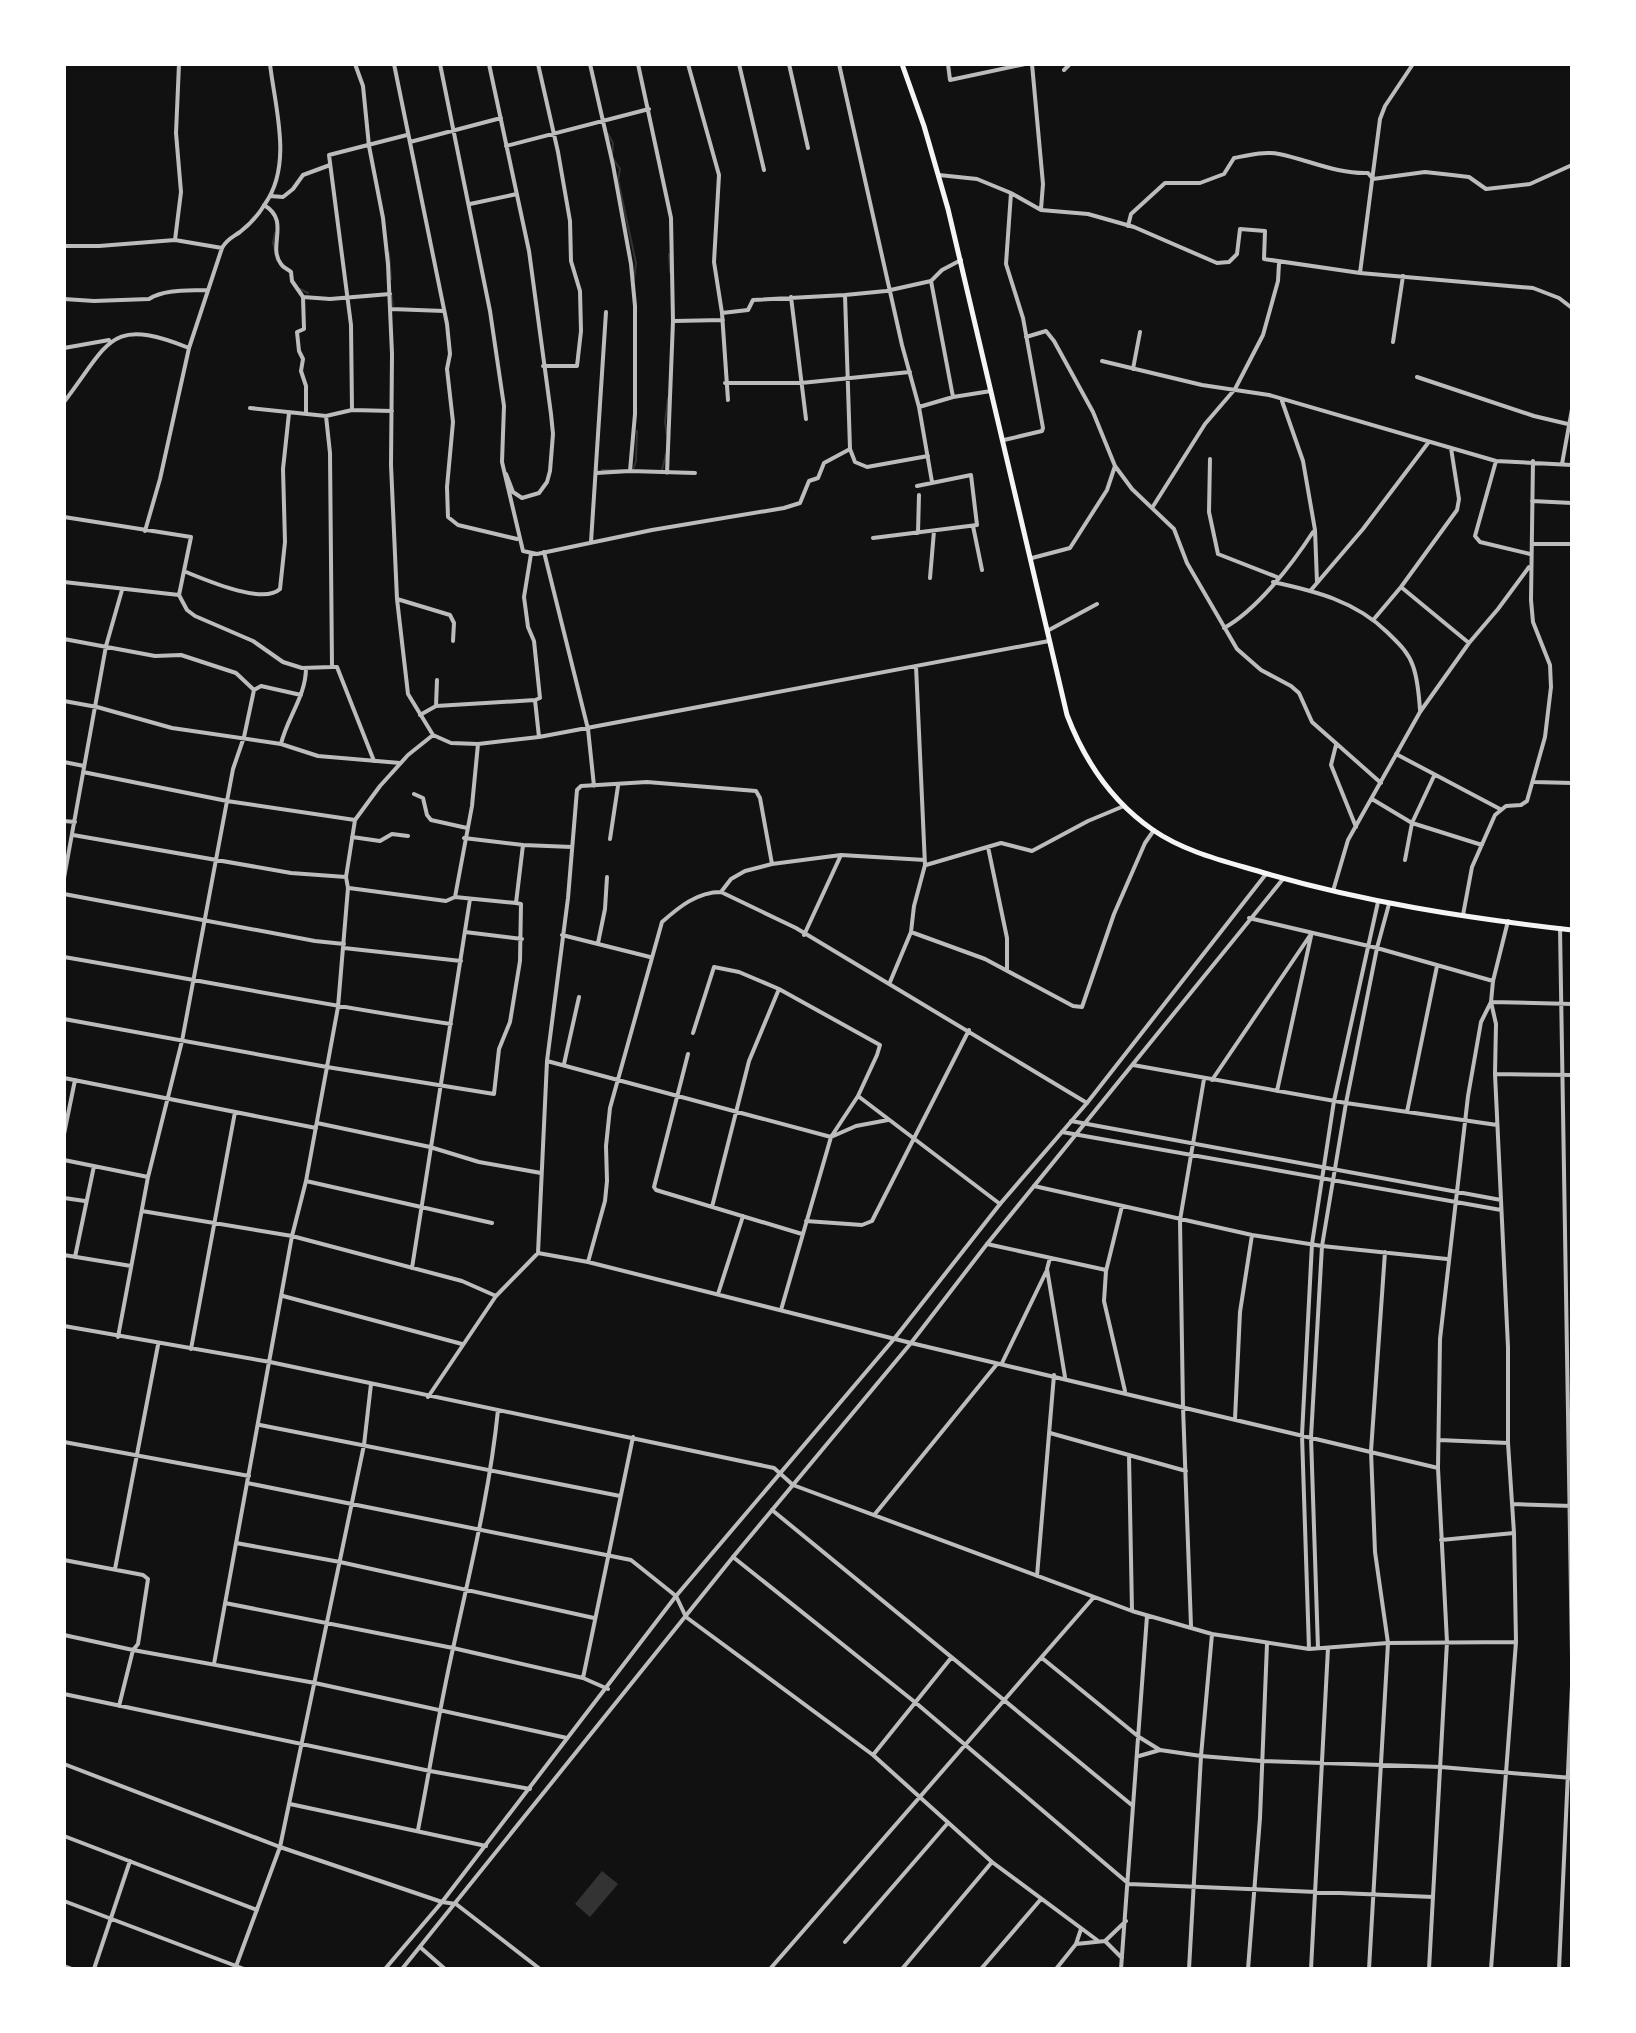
<svg xmlns="http://www.w3.org/2000/svg" width="1636" height="2033" font-family="Montserrat,sans-serif">
	<style>
		.water { fill: #333 }
		.lines { fill: none; stroke-linecap: round; stroke-linejoin: round }
		.stream { stroke: #333; stroke-width: 2 }
		.minor { stroke: #bcbcbc; stroke-width: 4 }
		.tertiary { stroke: #bcbcbc; stroke-width: 4 }
		.secondary { stroke: #f5f5f5; stroke-width: 5 }
	</style>
	<rect width="100%" height="100%" fill="#111"/>
	<path class="water" d="M602,1871L618,1884L590,1917L575,1904Z"/>
	<g class="lines">
		<path class="stream" d="M608,134L613,143L612,157L620,169L618,180L636,263L634,279
			M275,250L273,243L275,233
			M389,253L391,279
			M669,254L670,272
			M300,289L308,293
			M391,293L393,306
			M667,435L665,422L668,398
			M602,470H629
			M633,470L636,461L637,431
			M662,470L666,454"/>
		<path class="minor" d="M179,64L176,133L181,192L175,240L222,248
			M355,64L363,86L369,146L383,218L388,264L392,354L391,465L397,599L408,694L433,735L451,743L478,744L539,737L1049,641
			M394,64L447,324L450,354L447,369L453,422L447,487L448,517L458,525L517,539
			M440,64L490,311L504,406L502,462L523,551L537,554L652,530L784,508L800,503L809,481L818,478L824,463L850,449L845,295L886,291L931,281
			M489,64L529,251L551,414L553,434L550,471L547,482L539,493L522,498L513,492L506,474
			M538,64L558,152L570,221L571,261L580,291L581,331L577,366H543
			M590,64L613,165L631,264L635,306V414L630,471
			M638,64L671,218L673,321L667,473
			M688,64L719,175L714,262L722,313
			M739,64L764,170
			M789,64L808,148
			M839,64L902,345L919,407L932,482
			M948,64L950,80L1025,64
			M1032,64L1043,184L1041,209
			M1064,70L1070,64
			M410,142L501,118
			M506,146L649,109
			M939,175L977,179L1011,193L1041,210L1088,214L1134,227L1217,263L1229,262L1237,254L1240,229L1265,231L1264,259L1360,273L1533,288L1559,298L1572,308
			M270,196L283,197L293,189L303,175L330,165
			M470,204L517,194
			M264,205C291,221 267,246 281,264C283,268 288,269 291,272L292,281L303,297
			M1128,226L1131,214L1165,183H1200L1224,174L1234,158C1249,155 1264,151 1279,154C1309,160 1336,174 1368,173L1373,179L1425,172L1452,175L1469,177L1486,189L1530,184L1572,165
			M64,246H99L175,240
			M1360,273L1380,119L1385,106L1413,64
			M791,297L806,419
			M64,299L94,301L149,299C165,289 188,291 207,290
			M391,309L444,311
			M674,321L723,320
			M1026,337L1046,331L1054,341L1093,412L1115,466L1132,489L1174,529L1187,563L1237,649L1261,670L1291,686L1299,693L1312,722L1381,783
			M1393,342L1403,276
			M64,348L109,340
			M1102,361L1202,385L1269,395L1496,461L1572,465
			M1133,369L1140,332
			M1417,377L1534,416L1572,425
			M725,383H801L910,372
			M953,397L931,281L942,270L961,260
			M728,400L722,313L748,310L753,300L845,295
			M1282,401L1303,461L1315,530L1317,582
			M64,402C110,342 109,316 189,348
			M919,407L953,397L991,391
			M250,408L326,416L352,410L392,411
			M352,410L351,325L329,155L407,135
			M306,414V386L301,371L303,359L299,351L297,332L304,329L303,297L330,299L390,294
			M326,416L330,453L332,667H337L374,761
			M1004,440L1042,431L1043,428L1023,318L1006,264L1011,193
			M850,449L855,462L867,467L928,456
			M1210,459L1209,512L1218,554L1277,577
			M1496,461L1475,536L1480,542L1530,554
			M1562,464L1572,409
			M596,473L630,471L695,473
			M1532,501L1572,503
			M1152,508L1205,424L1235,389L1263,335L1278,281L1279,263
			M64,517L191,537L179,595
			M973,526L982,570
			M145,531L160,479L189,348L222,248C227,239 233,237 240,232C249,225 259,214 265,204C293,164 275,108 270,64
			M918,533L919,495
			M873,538L977,525L971,475L917,486
			M591,542L606,312
			M1532,544H1572
			M544,552L588,729L594,786
			M531,554L524,597L528,627L534,641L540,698L535,700L539,737
			M1032,558L1070,548L1107,490L1115,466
			M186,572C206,580 263,605 280,589L285,542L283,469L289,413
			M930,578L934,531
			M64,582L179,595L187,610L195,616L253,641L283,662L302,668L332,667
			M1273,582C1315,591 1355,601 1387,632C1397,642 1408,651 1413,666C1418,680 1419,695 1420,710
			M1401,587L1469,643
			M1311,590L1363,529L1428,443
			M397,599L450,615L454,623L453,641
			M1374,619L1401,587L1457,510L1459,499L1451,448
			M1224,628C1257,610 1293,563 1313,532
			M1049,630L1097,604
			M64,639L155,656L181,655L236,673L254,690L244,737L233,769L182,1041L148,1177L118,1337
			M254,690L261,686L301,695
			M64,701L97,707L172,728L281,744L318,756L400,763
			M436,706L437,680
			M420,715L436,706L535,700
			M281,744C287,718 306,696 306,668
			M1336,745L1331,765L1356,827
			M1396,754L1500,809
			M64,762L84,766
			M83,772L227,801L355,820
			M1534,782L1572,783
			M414,794L423,798L427,815L431,820L467,828
			M1372,799L1412,823L1482,845
			M64,821L75,822
			M73,835L291,873L346,877
			M352,837L380,841L392,834L408,836
			M464,838L523,845
			M610,839L618,786
			M988,847L1007,938V970
			M1405,860L1412,823L1434,776
			M926,865L1001,843L1032,851L1088,821L1124,806
			M64,878L106,646L122,590
			M349,888L446,901L455,897L516,903
			M1333,891L1348,840L1420,712L1469,643L1498,609L1529,567
			M721,892L796,928L1087,1103
			M64,894L315,941L344,944
			M455,897L472,806L478,744
			M1463,915L1472,867L1495,815L1506,806L1521,805L1527,801L1545,737L1551,687L1550,665L1533,622L1531,600L1533,461
			M1249,918L1377,948L1493,981
			M1560,928L1572,1656
			M465,932L522,939
			M911,932L985,959L1073,1006L1082,1007L1114,914L1145,843L1154,830
			M562,935L650,957
			M804,935L841,855
			M598,943L605,909L607,877
			M344,948L461,961
			M64,957C193,979 322,1005 451,1024
			M890,982L911,932L914,906L925,865L916,666
			M64,1019L327,1067L494,1094L499,1049L510,1022L520,961L521,904L516,903L523,845L572,847
			M693,1033L714,967L739,972L779,989L880,1045L877,1055L858,1096L831,1137L781,1310
			M688,1054L654,1187L656,1190L802,1234
			M547,1061L831,1137L856,1126L888,1120
			M564,1064L579,997
			M1133,1065L1346,1103L1497,1125
			M1495,1074L1572,1075
			M64,1078L316,1128
			M1212,1080L1311,934
			M1277,1091L1311,936
			M858,1096L1000,1204
			M1407,1112L1437,966
			M1071,1121L1501,1200
			M317,1123L430,1147L479,1162L541,1173
			M1062,1132L1501,1210
			M64,1134L75,1080
			M64,1160L148,1177
			M306,1181L492,1223
			M1034,1186L1252,1235L1322,1246L1447,1259
			M64,1198L85,1201
			M1122,1206L1106,1271L1104,1301L1125,1391
			M712,1207L749,1061L779,989
			M142,1211L292,1236L462,1281L496,1296
			M806,1221L862,1225L872,1221L969,1030
			M987,1244L1106,1270
			M538,1253L547,1061L568,898L577,790L581,786L647,782L756,791L760,798L772,864
			M64,1255L131,1266
			M75,1257L94,1166
			M1050,1258L1047,1269L1065,1377
			M588,1262L605,1201L607,1181L606,1146L610,1108L662,922C679,907 697,892 721,892L731,879L745,871L772,864L841,855L925,860
			M412,1268L470,899
			M718,1294L743,1216
			M283,1296L462,1344
			M64,1326L270,1362L774,1468L793,1485L1132,1611L1212,1634L1309,1649L1388,1643L1516,1642
			M191,1349L235,1112
			M1002,1363L1046,1272
			M428,1397L496,1296L538,1253L588,1262L911,1343L1438,1468
			M1235,1419L1240,1312L1252,1235
			M260,1425L620,1496
			M1050,1433L1186,1471
			M1439,1440L1508,1443
			M64,1442L249,1476
			M1129,1455L1132,1611
			M247,1483L631,1560L676,1596L686,1617L873,1755L992,1862L1097,1940
			M1512,1504L1572,1506
			M772,1510L1133,1806
			M875,1514L997,1364
			M1441,1540L1514,1533
			M236,1543L340,1562L594,1618
			M733,1557L916,1703L1129,1884L1433,1897
			M64,1560L143,1575L148,1579L138,1644L133,1650L119,1706
			M115,1569L158,1345
			M1037,1576L1054,1375
			M225,1603L453,1648L583,1678L608,1689
			M1191,1626L1183,1407L1180,1220L1204,1079
			M64,1635L133,1650L315,1683L567,1738
			M1318,1648L1311,1437L1322,1246L1346,1103L1377,948L1389,904
			M1309,1649L1302,1435L1312,1244L1334,1101L1378,902
			M1042,1658L1139,1737L1160,1750L1201,1756L1261,1761L1441,1767L1572,1778
			M214,1664L292,1236L306,1181L338,1007L348,888L346,877L355,820L380,786L408,755L433,735
			M583,1678L633,1437
			M64,1694L430,1771L530,1789
			M873,1755L951,1658
			M1139,1756L1160,1750
			M64,1764L280,1847L442,1902L456,1904L540,1969
			M290,1804L486,1846
			M418,1830C430,1768 440,1705 454,1644C471,1566 490,1490 498,1410
			M64,1836L257,1910
			M64,1901L244,1969
			M1105,1941L1126,1921
			M845,1942L947,1824
			M1076,1944L1105,1941L1122,1958
			M420,1947L445,1969
			M64,1966L72,1969
			M94,1969L130,1861
			M235,1969L280,1847L364,1445L371,1384
			M770,1969L1094,1597
			M902,1969L992,1862
			M981,1969L1041,1899
			M1056,1969L1076,1944L1081,1929
			M1121,1969L1147,1616
			M1189,1969L1201,1756L1212,1634
			M1248,1969L1260,1818L1267,1644
			M1311,1969L1328,1648
			M1369,1969L1388,1643L1375,1552L1371,1451L1385,1252
			M1429,1969L1447,1642L1438,1468L1440,1339L1468,1096L1481,1022L1491,1002L1493,981L1508,921
			M1491,1969L1516,1642L1514,1533L1508,1443V1347L1495,1074L1496,1024L1491,1002L1572,1004
			M1559,1969L1572,1685"/>
		<path class="tertiary" d="M385,1969L442,1902L676,1596L894,1339L1000,1204L1087,1103L1266,874
			M402,1969L733,1557L911,1343L987,1244L1283,879"/>
		<path class="secondary" d="M902,64L924,126L948,209L1067,715C1085,762 1111,801 1153,830C1185,852 1224,861 1261,872C1363,902 1466,918 1572,930"/>
	</g>
	<rect width="1636" height="2033" fill="none" stroke="#ffffff" stroke-width="132"/>
</svg>
